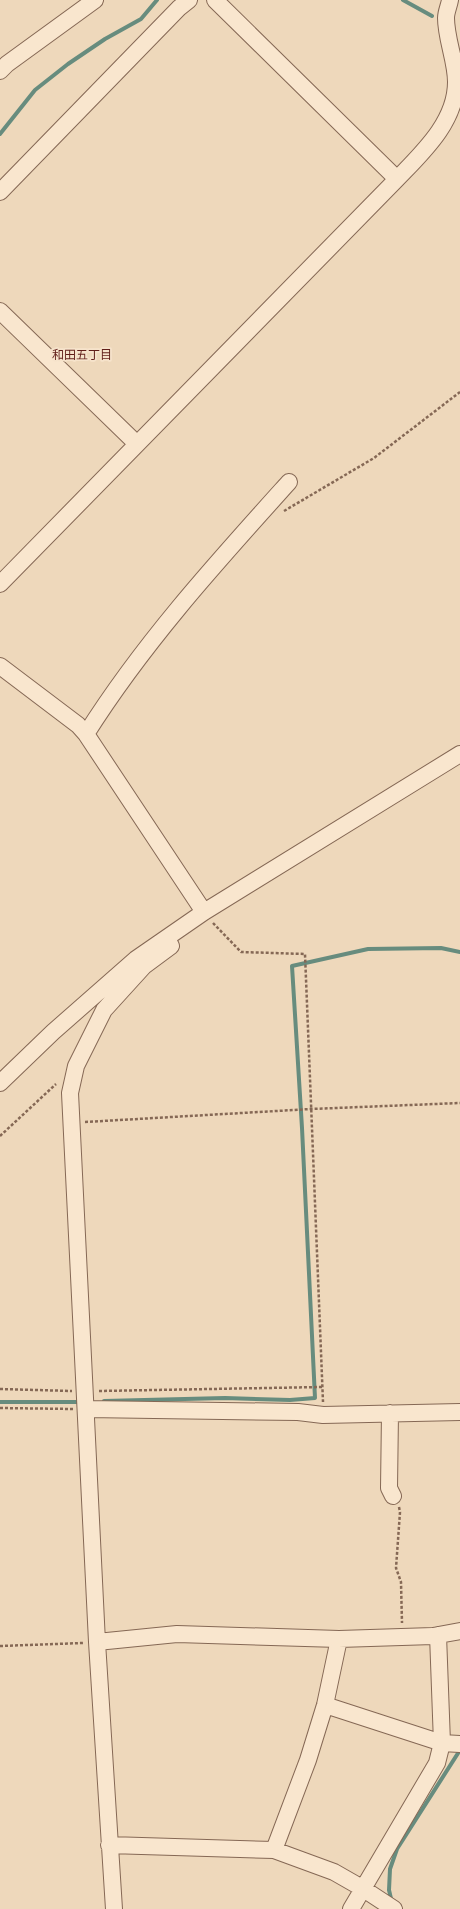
<svg xmlns="http://www.w3.org/2000/svg" width="460" height="1909" font-family="'Crimson Pro','Noto Sans JP',serif">
	<style>
		.lines { fill: none; stroke-linecap: round; stroke-linejoin: round }
		.stream { stroke: #678c7e; stroke-width: 4 }
		.minor-casing { stroke: #856855; stroke-width: 18 }
		.path { stroke: #856855; stroke-width: 2.5; stroke-dasharray: 3 2; stroke-linecap: butt }
		.minor { stroke: #f9e6ce; stroke-width: 16 }
		.labels { text-anchor: middle; dominant-baseline: central; stroke-width: 3.5; stroke-linejoin: round; paint-order: stroke }
		.neighbourhood-label { font-size: 12px; fill: #611e19; stroke: #f6e3cb }
	</style>
	<rect width="100%" height="100%" fill="#eed8bb"/>
	<g class="lines">
		<path class="stream" d="M403,0L432,16
			M0,134L35,90L68,64L105,39L141,19L157,0
			M104,1401L225,1398L290,1400L315,1398L302,1128L292,966L368,949L441,948L460,952
			M0,1402H82
			M392,1903L389,1890L390,1869L397,1849L460,1750"/>
		<defs>
			<path id="minor" d="M215,0L397,179
				M0,71L7,64L95,0
				M0,192L179,8L189,0
				M0,311L137,444
				M0,584L397,179C422,153 456,122 456,82C456,61 446,39 446,18C446,12 449,6 450,0
				M0,666L78,725L86,734L204,912
				M86,734C144,642 217,562 289,482
				M0,1083L53,1032L136,959L204,912L460,754
				M87,1409L298,1412L323,1415L460,1412
				M390,1413L389,1488L393,1496
				M97,1642L177,1634L339,1639L433,1636L460,1631
				M325,1705L442,1743L460,1744
				M109,1845L274,1850L334,1872L362,1888L394,1909
				M274,1850L308,1760L325,1705L339,1639
				M114,1909L97,1642L70,1093L76,1066L104,1010L144,966L171,946L167,938
				M351,1909L437,1763L442,1743L438,1635"/>
		</defs>
		<use href="#minor" class="minor-casing"/>
		<path class="path" d="M284,511L374,458L460,392
			M213,923L241,952L305,954L323,1402
			M85,1122L311,1109L460,1103
			M0,1136L56,1084
			M0,1389L72,1391
			M99,1391L322,1387
			M0,1408L73,1409
			M399,1507L400,1512L396,1568L401,1582L402,1623
			M0,1646L83,1643"/>
		<use href="#minor" class="minor"/>
	</g>
	<g class="labels">
		<g class="neighbourhood-label">
			<text x="82" y="355">和田五丁目</text>
		</g>
	</g>
</svg>
